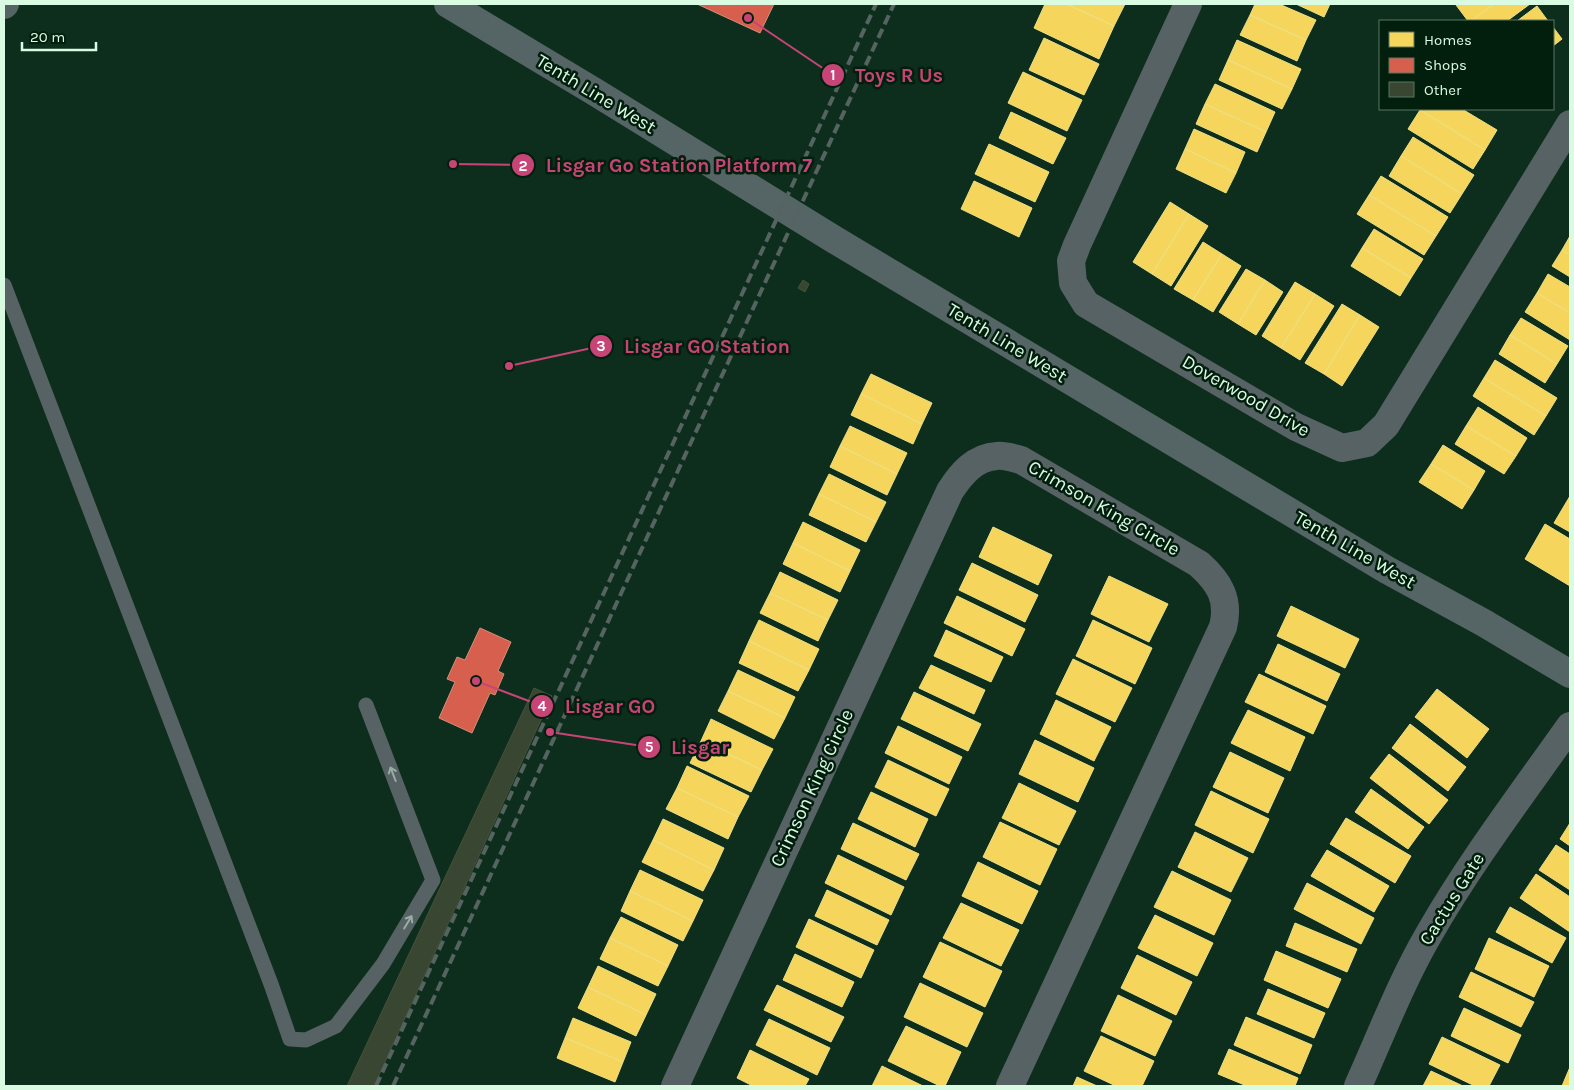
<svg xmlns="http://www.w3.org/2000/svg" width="1574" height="1090" font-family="Karla,sans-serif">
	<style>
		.homes { fill: #f6d55c; stroke: #ede084 }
		.shops { fill: #d6604d; stroke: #d78e7a }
		.building { fill: #394632; stroke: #46523b }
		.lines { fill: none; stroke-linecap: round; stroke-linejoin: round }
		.lane { stroke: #576264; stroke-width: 15 }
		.street { stroke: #576264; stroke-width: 28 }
		.secondary { stroke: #556464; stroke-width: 28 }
		.rail { stroke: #556461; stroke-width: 4; stroke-dasharray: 10 5; stroke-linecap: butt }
		.oneway { stroke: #98aea3 }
		.labels { text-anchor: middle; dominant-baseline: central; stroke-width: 5; stroke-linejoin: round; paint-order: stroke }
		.street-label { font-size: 19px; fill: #d9fbe2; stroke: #021e0d }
		.leader { fill: none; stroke: #c74576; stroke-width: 2 }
		.callout-dot { fill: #c74576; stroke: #021e0d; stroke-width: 2 }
		.mark-label { font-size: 15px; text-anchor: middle; font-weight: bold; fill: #fff }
		.callout-label { font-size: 20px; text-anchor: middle; font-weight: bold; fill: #c74576; stroke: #021e0d; stroke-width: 5; stroke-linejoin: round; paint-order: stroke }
	</style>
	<rect width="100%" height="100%" fill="#0e2e1d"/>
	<path class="homes" d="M1045,4H1067L1114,26L1099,59L1034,28Z
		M1066,4H1125L1114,26Z
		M1255,4H1279L1316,20L1306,40L1250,15Z
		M1296,4H1330L1324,17Z
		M1458,4H1494L1471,21H1468L1456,5Z
		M1494,4H1530L1507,21H1471Z
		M1537,6L1548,21H1517Z
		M1250,15L1306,40L1297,61L1240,35Z
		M1553,27L1562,39L1553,46Z
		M1044,38L1099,64L1084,95L1029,70Z
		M1237,40L1301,69L1292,89L1228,60Z
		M1228,60L1292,89L1282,109L1219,80Z
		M1023,72L1082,100L1067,131L1008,103Z
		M1215,84L1275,112L1266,132L1205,104Z
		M1205,104L1266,132L1257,152L1196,124Z
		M1421,109H1462L1497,130L1485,150L1420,110Z
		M1420,110L1485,150L1473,169L1408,129Z
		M1011,112L1066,138L1053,164L999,138Z
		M1194,129L1245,152L1236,173L1185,149Z
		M1413,137L1474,175L1462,194L1401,156Z
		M989,144L1049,172L1035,202L975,174Z
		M1185,149L1236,173L1226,193L1176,169Z
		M1401,156L1462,194L1450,213L1389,176Z
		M1381,176L1448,217L1436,236L1369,195Z
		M974,181L1032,208L1019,237L961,209Z
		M1369,195L1436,236L1424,255L1357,214Z
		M1170,202L1189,214L1152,274L1133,262Z
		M1189,214L1208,226L1171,286L1152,274Z
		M1374,229L1423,259L1411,278L1362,248Z
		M1570,236V255L1562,250Z
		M1203,242L1222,254L1193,300L1174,289Z
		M1362,248L1411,278L1400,296L1351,266Z
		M1562,250L1570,255V277L1552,266Z
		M1222,254L1241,266L1213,312L1193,300Z
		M1246,269L1265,280L1238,324L1219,312Z
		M1548,274L1570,287V313L1537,293Z
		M1265,280L1283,292L1256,335L1238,324Z
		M1295,282L1315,294L1281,348L1262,336Z
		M1537,293L1570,313V340L1525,312Z
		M1315,294L1334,306L1300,360L1281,348Z
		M1342,304L1360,315L1324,374L1305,363Z
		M1360,315L1379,327L1342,386L1324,374Z
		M1521,318L1568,346L1557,364L1510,335Z
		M1510,335L1557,364L1545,383L1499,354Z
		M1495,360L1557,398L1546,416L1484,378Z
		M871,374L932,403L922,424L861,394Z
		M1484,378L1546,416L1534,435L1473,396Z
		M861,394L922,424L913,444L851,415Z
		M1478,407L1527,438L1516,456L1466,426Z
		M850,426L907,453L897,474L840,446Z
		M1466,426L1516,456L1504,474L1455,444Z
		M1443,445L1485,471L1474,490L1431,464Z
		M840,446L897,474L887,495L830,467Z
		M1431,464L1474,490L1462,509L1419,482Z
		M829,474L886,502L876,522L819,494Z
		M819,494L876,522L866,542L809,515Z
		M1570,496V532L1554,523Z
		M803,522L860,550L850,571L793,543Z
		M1545,524L1570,539V586L1525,559Z
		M993,527L1052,555L1038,585L979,557Z
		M793,543L850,571L840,592L783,564Z
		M972,563L1038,595L1025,622L959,590Z
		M780,572L838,600L828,620L770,593Z
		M1109,576L1168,604L1149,642L1091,614Z
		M770,593L828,620L818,641L760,613Z
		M957,596L1025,629L1012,656L944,623Z
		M1291,606L1359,639L1345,668L1277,636Z
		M759,620L819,649L809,670L749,641Z
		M1093,620L1152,648L1135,684L1076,656Z
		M946,630L1003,657L991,682L934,656Z
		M749,641L809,670L798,691L739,663Z
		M1278,644L1340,674L1327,701L1265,672Z
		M1073,659L1132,688L1115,722L1056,694Z
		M931,665L985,690L974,714L919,688Z
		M738,670L795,697L785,718L728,691Z
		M1259,674L1326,706L1313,734L1245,702Z
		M1437,689L1489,729L1467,758L1415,717Z
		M728,691L785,718L774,739L718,711Z
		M914,692L981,724L968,751L901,719Z
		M1056,700L1111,727L1094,761L1040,734Z
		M1248,710L1305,737L1290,771L1231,743Z
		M711,719L773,749L762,770L701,741Z
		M1410,724L1466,767L1448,791L1392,748Z
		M898,726L962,757L949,784L885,753Z
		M1035,740L1094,768L1078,802L1019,774Z
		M701,741L762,770L751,792L690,763Z
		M1230,752L1284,778L1268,813L1213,787Z
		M1389,754L1448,800L1429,824L1370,778Z
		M888,760L949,789L936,816L875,787Z
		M687,766L749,796L738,817L677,788Z
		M1019,783L1076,811L1059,845L1002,818Z
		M677,788L738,817L728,839L666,809Z
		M1371,789L1424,827L1408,849L1355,812Z
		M1211,791L1269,819L1253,853L1195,825Z
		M871,792L928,819L915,847L858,819Z
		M1346,818L1411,856L1395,883L1330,844Z
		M663,819L724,848L714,870L653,840Z
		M1000,822L1057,849L1040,885L983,857Z
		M853,823L919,854L906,880L841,849Z
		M1570,823V846L1560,839Z
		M1195,832L1248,858L1231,892L1178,867Z
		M653,840L714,870L703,891L642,862Z
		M1556,845L1570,854V890L1539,870Z
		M1327,850L1389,886L1374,912L1311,876Z
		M838,855L904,887L891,915L825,883Z
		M978,862L1038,891L1022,924L962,896Z
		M640,870L703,900L693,921L630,891Z
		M1172,871L1231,900L1214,935L1154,907Z
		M1536,874L1570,897V932L1520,898Z
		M1307,883L1374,918L1361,944L1294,909Z
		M827,890L889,920L877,945L815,916Z
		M630,891L693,921L683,941L621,911Z
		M961,903L1019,930L1001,966L943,938Z
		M1510,907L1566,938L1552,963L1496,932Z
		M1155,915L1213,943L1197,976L1138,948Z
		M621,917L678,945L668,966L610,938Z
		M809,919L874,950L861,978L796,947Z
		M1295,923L1357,949L1347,972L1286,946Z
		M610,938L668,966L658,986L600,959Z
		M1489,938L1549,966L1534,997L1475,969Z
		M940,942L1002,971L985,1007L923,977Z
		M1276,951L1341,979L1328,1008L1264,980Z
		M795,954L854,982L842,1007L783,980Z
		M1137,955L1192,982L1176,1015L1121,988Z
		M598,966L656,994L646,1015L588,987Z
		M1471,972L1534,1002L1521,1027L1459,997Z
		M920,983L983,1013L967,1047L904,1017Z
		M777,985L844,1017L831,1042L764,1010Z
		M588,987L646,1015L636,1036L578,1008Z
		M1268,989L1325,1013L1314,1038L1257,1014Z
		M1118,995L1172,1021L1155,1056L1101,1031Z
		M1464,1008L1521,1035L1508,1063L1451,1036Z
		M1246,1017L1312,1045L1300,1074L1234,1045Z
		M573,1018L631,1042L623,1062L565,1038Z
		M769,1019L830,1048L817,1075L756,1045Z
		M906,1026L961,1052L945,1086H940L888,1061Z
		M1101,1036L1154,1061L1142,1086H1116L1084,1071Z
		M1442,1037L1500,1065L1489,1086H1475L1429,1064Z
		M565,1038L623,1062L615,1082L557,1058Z
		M1229,1049L1298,1078L1295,1086H1247L1218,1074Z
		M750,1050L809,1079L805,1086H753L737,1078Z
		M882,1066L923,1086H872Z
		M1570,1067V1086H1562Z
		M1431,1071L1463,1086H1423Z
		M1077,1077L1097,1086H1073Z"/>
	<path class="shops" d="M697,4H774L760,33Z
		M480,628L511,642L498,671L504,674L495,695L490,693L472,733L439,718L455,682L447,679L457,657L465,660Z"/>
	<path class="building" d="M803,280L809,284L805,292L798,288Z
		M534,688L552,696L374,1086H347Z"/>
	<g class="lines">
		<path class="lane" d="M4,285L271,984L290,1039L306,1040L336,1026L383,964L433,880L366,705"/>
		<path class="street" d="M1188,4L1077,245L1071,261L1073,283L1086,304L1296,427L1342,448L1367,443L1386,425L1570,124
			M675,1086L950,491C961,474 975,457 997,456C1004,455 1013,458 1021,460L1199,564C1219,582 1230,599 1223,627L1010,1086
			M1358,1086C1381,1035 1401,982 1429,934C1471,861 1522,794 1570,726"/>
		<path class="secondary" d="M448,4L595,92L835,240L1387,570L1484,623L1570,674
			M4,5L5,4"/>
		<path class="rail" d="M376,1086L876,4
			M393,1086L894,4"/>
	</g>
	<defs><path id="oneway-shaft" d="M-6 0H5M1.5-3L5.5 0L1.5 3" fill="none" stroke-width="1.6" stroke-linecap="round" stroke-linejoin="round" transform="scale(1.25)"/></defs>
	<g class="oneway">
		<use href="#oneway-shaft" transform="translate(393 774) rotate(-111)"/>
		<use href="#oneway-shaft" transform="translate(408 922) rotate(-59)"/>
	</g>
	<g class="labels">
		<g class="street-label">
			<text transform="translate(596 94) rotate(31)">Tenth Line West</text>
			<text transform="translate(1007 343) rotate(31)">Tenth Line West</text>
			<text transform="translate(1246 396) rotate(30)">Doverwood Drive</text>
			<text transform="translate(1104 508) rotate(30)">Crimson King Circle</text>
			<text transform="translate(1355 550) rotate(30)">Tenth Line West</text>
			<text transform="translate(812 788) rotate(-65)">Crimson King Circle</text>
			<text transform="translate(1452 899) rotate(-58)">Cactus Gate</text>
		</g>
	</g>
	<path class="leader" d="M748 18L833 75M453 164L523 165M509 366L601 346M476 681L542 706M550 732L649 747"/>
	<g class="callout-dot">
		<circle cx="748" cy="18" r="5"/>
		<circle cx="453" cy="164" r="5"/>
		<circle cx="509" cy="366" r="5"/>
		<circle cx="476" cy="681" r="5"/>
		<circle cx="550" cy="732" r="5"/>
		<circle cx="833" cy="75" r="12"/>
		<circle cx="523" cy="165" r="12"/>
		<circle cx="601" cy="346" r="12"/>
		<circle cx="542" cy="706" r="12"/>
		<circle cx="649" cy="747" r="12"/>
	</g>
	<g class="mark-label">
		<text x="833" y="80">1</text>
		<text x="523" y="171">2</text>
		<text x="601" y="351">3</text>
		<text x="542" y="711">4</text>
		<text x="649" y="752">5</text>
	</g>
	<g class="callout-label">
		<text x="899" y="82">Toys R Us</text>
		<text x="679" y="172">Lisgar Go Station Platform 7</text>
		<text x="707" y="353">Lisgar GO Station</text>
		<text x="610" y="713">Lisgar GO</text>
		<text x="700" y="754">Lisgar</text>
	</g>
	<rect width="1574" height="1090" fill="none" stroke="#d9fbe2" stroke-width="10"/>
	<rect x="1379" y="20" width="175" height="90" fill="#021e0d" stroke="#587662"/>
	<rect x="1389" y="32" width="25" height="15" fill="#f6d55c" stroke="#587662"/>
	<text x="1424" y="45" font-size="15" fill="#d9fbe2">Homes</text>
	<rect x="1389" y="58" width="25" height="15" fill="#d6604d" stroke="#587662"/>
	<text x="1424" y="70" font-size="15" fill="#d9fbe2">Shops</text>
	<rect x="1389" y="82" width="25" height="15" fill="#394632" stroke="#587662"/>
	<text x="1424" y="95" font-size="15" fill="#d9fbe2">Other</text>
	<path d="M22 42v8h74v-8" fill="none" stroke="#d9fbe2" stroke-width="2.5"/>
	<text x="30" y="42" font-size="15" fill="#d9fbe2" stroke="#021e0d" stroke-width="4" paint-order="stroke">20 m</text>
</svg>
